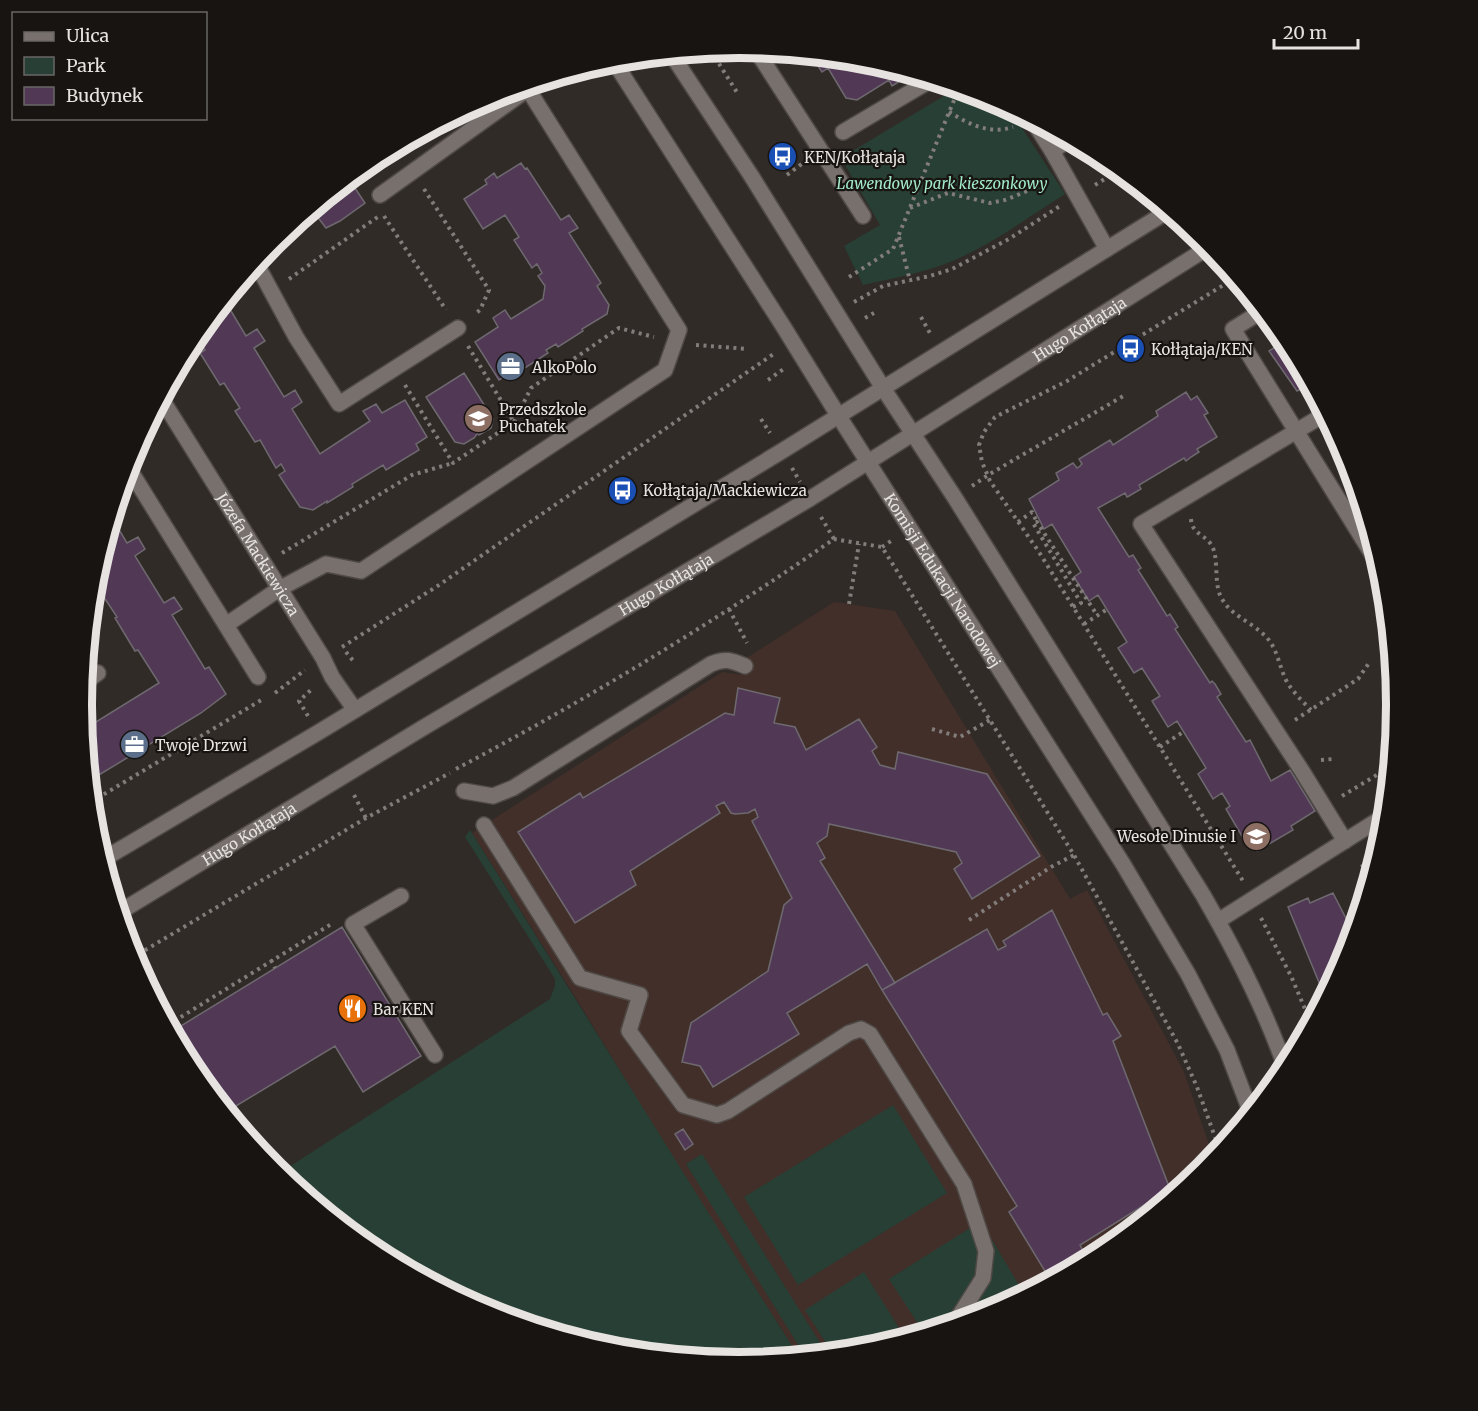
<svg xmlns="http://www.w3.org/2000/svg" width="1478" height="1411" font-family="Merriweather,serif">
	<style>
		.education { fill: #422f29 }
		.green { fill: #273f34 }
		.building { fill: #513956; stroke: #6e696f; stroke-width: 1.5 }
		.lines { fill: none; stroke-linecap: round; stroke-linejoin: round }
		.minor-casing { stroke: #4f4946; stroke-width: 18 }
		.path { stroke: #827c7a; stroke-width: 4; stroke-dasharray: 3 4.5; stroke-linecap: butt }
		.minor { stroke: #77706c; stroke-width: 15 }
		.labels { text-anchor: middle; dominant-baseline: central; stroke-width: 4.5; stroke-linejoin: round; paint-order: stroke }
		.poi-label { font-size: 15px; fill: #e7e3e1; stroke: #171412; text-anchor: start }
		.park-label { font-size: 15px; font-style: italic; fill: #a3ebc9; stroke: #171412 }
		.street-label { font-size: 15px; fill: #e7e3e1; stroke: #171412 }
		.rim { fill: none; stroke: #e7e3e1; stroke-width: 8 }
	</style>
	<rect width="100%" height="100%" fill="#312b28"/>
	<path class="education" d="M834,602L895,611L1070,899L1087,890L1184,1072L1214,1159L1204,1171L1104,1252L990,1313L867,1350L799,1357L677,1165L579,1003L472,833L722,672L743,675L747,658Z"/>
	<path class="green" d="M957,88L991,98L1009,108L1065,194C1022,221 977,256 927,270C906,276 884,280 863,285L844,246L880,225L841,158Z
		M470,830C580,1005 688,1182 799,1357L739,1363L610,1350L487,1313L373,1252L278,1174L550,999L555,986V979L465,837Z
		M893,1105L947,1193L798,1285L744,1197Z
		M702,1154L827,1354L805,1356L686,1164Z
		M981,1221L1023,1292L1022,1296L990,1313L924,1333L889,1279Z
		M864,1272L906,1339L867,1350L833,1354L805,1310Z"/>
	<path class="building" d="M815,56L868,61L912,74L892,86L889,80L857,100L846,98L828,68L822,72L812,57Z
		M405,142L410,148L397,157L392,149Z
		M521,163L525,169L527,168L561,220L569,215L578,228L569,233L601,283L597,286L609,305L607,314L582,329L583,331L558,347L556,344L546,350L548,353L514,375L512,372L499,380L475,342L498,327L493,318L505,310L511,319L543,299L545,286L538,276L542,273L537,264L532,268L514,240L519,237L505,215L483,229L464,199L487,184L485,180L494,173L497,178Z
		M349,179L365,203L340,221L326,228L313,211H311Z
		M225,301L246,336L257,329L265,341L254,348L284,397L295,390L302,402L292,409L320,454L370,421L363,411L376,404L382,413L405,400L427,437L416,444L419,450L386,470L383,465L352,484L353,487L327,503V501L313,510L300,507L279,475L285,471L281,464L276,468L260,440L255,442L235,411L240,408L224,383L220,385L200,353L205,350L197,338L192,341Z
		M1282,336L1286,341L1310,385L1297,391L1269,351L1285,341Z
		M464,373L493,419L491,428L479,435L478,433L474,438L464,444L455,442L426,397Z
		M1186,392L1191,400L1197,396L1208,413L1204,415L1217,437L1197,449L1199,452L1191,457L1186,461L1184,458L1139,485L1141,489L1129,496L1127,497L1125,493L1098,508L1129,557L1133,555L1141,568L1138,570L1147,584L1167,616L1170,614L1178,627L1175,629L1210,683L1212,681L1215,684L1221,694L1217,697L1246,742L1250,740L1271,781L1290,770L1315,811L1291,826L1293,830L1257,851L1251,841L1246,843L1226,809L1230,806L1222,793L1213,799L1198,774L1206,768L1177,721L1168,727L1152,701L1160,696L1142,668L1134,673L1118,648L1127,642L1098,595L1089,601L1074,577L1081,572L1052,524L1044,529L1029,499L1059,480L1056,473L1073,463L1077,468L1080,466L1082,464L1079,459L1110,440L1113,445L1158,416L1156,411Z
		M112,518L127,543L138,537L145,549L135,556L164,603L174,597L182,609L172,615L205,669L209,667L226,694L201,713L89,781L82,715L90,711L96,722L159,683L138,650L135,651L115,618L117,617L94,582Z
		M738,688L780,698L774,723L795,727L806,750L859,719L877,747L872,751L880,765L895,769L898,752L987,774L1040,856L972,899L954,869L962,863L956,852L829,824L827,836L817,843L825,858L820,861L895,983L882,990L867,964L787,1013L799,1034L713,1087L700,1066L682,1062L691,1023L768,971L784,905L792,898L752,821L758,817L755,809L748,813L735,814L731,813L724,802L716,806L720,813L630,871L636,885L575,923L518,832L580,793L583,798L725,713L734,715Z
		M1333,893L1353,932L1350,933L1352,938L1346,957L1325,997L1288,907L1308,898L1310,903Z
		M1052,910L1103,1015L1107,1013L1121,1036L1113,1041L1170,1189L1080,1245L1088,1261L1051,1281L1009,1212L1017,1206L882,990L987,929L998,950L1006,946L1003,941Z
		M342,927L421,1056L363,1092L335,1046L226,1112L192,1070L171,1032Z
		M683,1129L693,1144L685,1150L675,1134Z"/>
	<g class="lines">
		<defs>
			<g id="minor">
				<path d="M756,50L863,216"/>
				<path d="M672,55L752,177L883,388L955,498L1203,895C1233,947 1266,1012 1286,1069"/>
				<path id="s1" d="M613,60L783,326L838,415L1123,864L1188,974L1227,1050L1251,1113"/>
				<path d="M1033,121L1052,151"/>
				<path d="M843,132L931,80"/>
				<path d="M1069,140L1052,151L1107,249"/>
				<path d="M380,195L528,89"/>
				<path d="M256,263L296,337L339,404L458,328"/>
				<path d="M1262,311L1233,329L1382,570"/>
				<path id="s2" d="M161,398L323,658L332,677L355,710"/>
				<path d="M1325,414L1141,524L1302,771L1345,841"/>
				<path d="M128,467L258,677"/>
				<path d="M226,625L279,589L326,564L361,571L665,370L679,330L526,86"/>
				<path d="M84,683L98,673"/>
				<path d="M464,791L493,796L513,788L711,664C725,658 731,660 745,666"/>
				<path d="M484,825L580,978L640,995L629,1031L683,1105L717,1115L728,1111L849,1033L861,1029L870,1034L964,1184L986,1251L983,1278L954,1324"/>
				<path d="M102,860L319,732L782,451L1168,211"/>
				<path d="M401,896L353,924L435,1055"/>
				<path id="s3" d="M118,913L426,726L811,498L1209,247"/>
				<path d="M1218,921L1386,815"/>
			</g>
		</defs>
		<use href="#minor" class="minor-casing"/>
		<path class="path" d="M711,51L738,94
			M949,112C969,124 989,135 1013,127
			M787,175L803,163
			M1095,185L1119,170
			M424,189L489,290L480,310L475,314
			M910,208L948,193L990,203L1005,200L1025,192L1042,178
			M384,216L446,310
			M899,237L910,281
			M849,277L893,249L959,88
			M1235,278L1067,381L995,417L984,432L979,445L982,462L990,481L1039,552L1243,881
			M289,279L379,216
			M854,302L883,286L930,276L952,269L1009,239L1060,206
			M921,317L931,335
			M865,318L874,313
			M696,345L748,349
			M468,346L514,422
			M768,380L785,368
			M405,385L453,463L514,422L531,388L619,328L654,337
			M761,419L770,433
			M792,468L800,482
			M972,486L988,475L1125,395
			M821,517L834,539
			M1191,519C1192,533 1203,534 1210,543C1220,555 1213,582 1221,597C1229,614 1249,621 1262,633C1278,646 1278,665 1287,682C1293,692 1302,701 1311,710
			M1018,522L1032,512L1037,522
			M882,547L894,539
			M282,553L412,475L453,463
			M849,604L859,544
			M1073,607L1081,603L1033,523L1037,522L1097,615
			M729,609L747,643
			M1084,624L1106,610
			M342,647L439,585L775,353
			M346,652L355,663
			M275,693L305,670
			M308,716L299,701L313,688
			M1295,720L1358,679L1369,663
			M932,729L960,737L990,720
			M1160,747L1183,732
			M1321,760L1333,759
			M456,769C586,700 713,623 834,539L882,547L1074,855L1178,1044L1197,1087L1220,1151
			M354,795L366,818
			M1342,796L1390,767
			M91,802L263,699
			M1361,867L1376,859
			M1261,918L1291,976L1311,1023
			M969,920L1051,867L1074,855
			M132,958L366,818L450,773
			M271,960L275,968
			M168,1025L333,923"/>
		<use href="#minor" class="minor"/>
	</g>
	<defs>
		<symbol id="bus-disc" viewBox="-11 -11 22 22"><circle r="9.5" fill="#1a4fb4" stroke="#171412"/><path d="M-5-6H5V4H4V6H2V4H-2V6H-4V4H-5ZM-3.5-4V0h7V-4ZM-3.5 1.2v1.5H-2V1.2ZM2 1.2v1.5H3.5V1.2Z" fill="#fff"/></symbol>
		<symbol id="office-disc" viewBox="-11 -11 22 22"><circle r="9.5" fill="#5c6f8a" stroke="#171412"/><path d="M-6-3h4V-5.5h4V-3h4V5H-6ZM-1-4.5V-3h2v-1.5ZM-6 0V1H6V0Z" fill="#fff"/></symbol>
		<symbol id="school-disc" viewBox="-11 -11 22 22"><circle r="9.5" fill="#8d6e63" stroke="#171412"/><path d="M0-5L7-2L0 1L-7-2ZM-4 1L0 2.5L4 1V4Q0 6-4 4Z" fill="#fff"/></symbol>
		<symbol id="restaurant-disc" viewBox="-11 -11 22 22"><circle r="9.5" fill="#e8710a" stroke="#171412"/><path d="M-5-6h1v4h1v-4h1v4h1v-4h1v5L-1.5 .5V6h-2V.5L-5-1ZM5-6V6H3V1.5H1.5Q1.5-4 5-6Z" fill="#fff"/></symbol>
	</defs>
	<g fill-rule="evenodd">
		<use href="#bus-disc" x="766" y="140" width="33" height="33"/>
		<use href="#bus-disc" x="1114" y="332" width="33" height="33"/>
		<use href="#office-disc" x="494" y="350" width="33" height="33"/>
		<use href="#school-disc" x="462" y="402" width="33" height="33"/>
		<use href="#bus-disc" x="606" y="474" width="33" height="33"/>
		<use href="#office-disc" x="118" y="728" width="33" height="33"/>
		<use href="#school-disc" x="1240" y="820" width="33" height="33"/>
		<use href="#restaurant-disc" x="336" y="992" width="33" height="33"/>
	</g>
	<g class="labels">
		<g class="poi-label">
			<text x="804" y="157">KEN/Kołłątaja</text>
			<text x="1151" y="349">Kołłątaja/KEN</text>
			<text x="532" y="367">AlkoPolo</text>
			<text x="499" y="409">Przedszkole<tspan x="499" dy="17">Puchatek</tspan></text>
			<text x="643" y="490">Kołłątaja/Mackiewicza</text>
			<text x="155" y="745">Twoje Drzwi</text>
			<text x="1236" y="836" text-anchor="end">Wesołe Dinusie I</text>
			<text x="373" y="1009">Bar KEN</text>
		</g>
		<g class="park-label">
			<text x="942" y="183">Lawendowy park kieszonkowy</text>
		</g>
		<g class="street-label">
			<text stroke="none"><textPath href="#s3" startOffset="1125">Hugo Kołłątaja</textPath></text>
			<text stroke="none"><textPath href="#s2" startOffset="184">Józefa Mackiewicza</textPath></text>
			<text stroke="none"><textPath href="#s1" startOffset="616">Komisji Edukacji Narodowej</textPath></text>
			<text stroke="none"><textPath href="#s3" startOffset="639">Hugo Kołłątaja</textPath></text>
			<text stroke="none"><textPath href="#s3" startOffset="153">Hugo Kołłątaja</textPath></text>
		</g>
	</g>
	<path d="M0 0H1478V1411H0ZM92 705a647 647 0 1 1 1294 0a647 647 0 1 1-1294 0Z" fill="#171412" fill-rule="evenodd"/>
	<path class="rim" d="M92 705a647 647 0 1 1 1294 0a647 647 0 1 1-1294 0Z"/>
	<rect x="12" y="12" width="195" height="108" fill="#171412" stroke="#6a6765" stroke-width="1.5"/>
	<rect x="24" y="32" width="30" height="9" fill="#77706c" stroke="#6a6765" stroke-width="1.5"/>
	<text x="66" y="42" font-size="18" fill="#e7e3e1">Ulica</text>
	<rect x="24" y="57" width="30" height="18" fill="#273f34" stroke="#6a6765" stroke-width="1.5"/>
	<text x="66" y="72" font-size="18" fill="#e7e3e1">Park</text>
	<rect x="24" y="87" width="30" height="18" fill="#513956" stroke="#6a6765" stroke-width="1.5"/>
	<text x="66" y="102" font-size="18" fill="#e7e3e1">Budynek</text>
	<path d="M1274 39v9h84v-9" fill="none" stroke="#e7e3e1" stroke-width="3"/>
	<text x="1283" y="39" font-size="18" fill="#e7e3e1" stroke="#171412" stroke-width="4.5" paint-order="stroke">20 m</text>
</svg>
